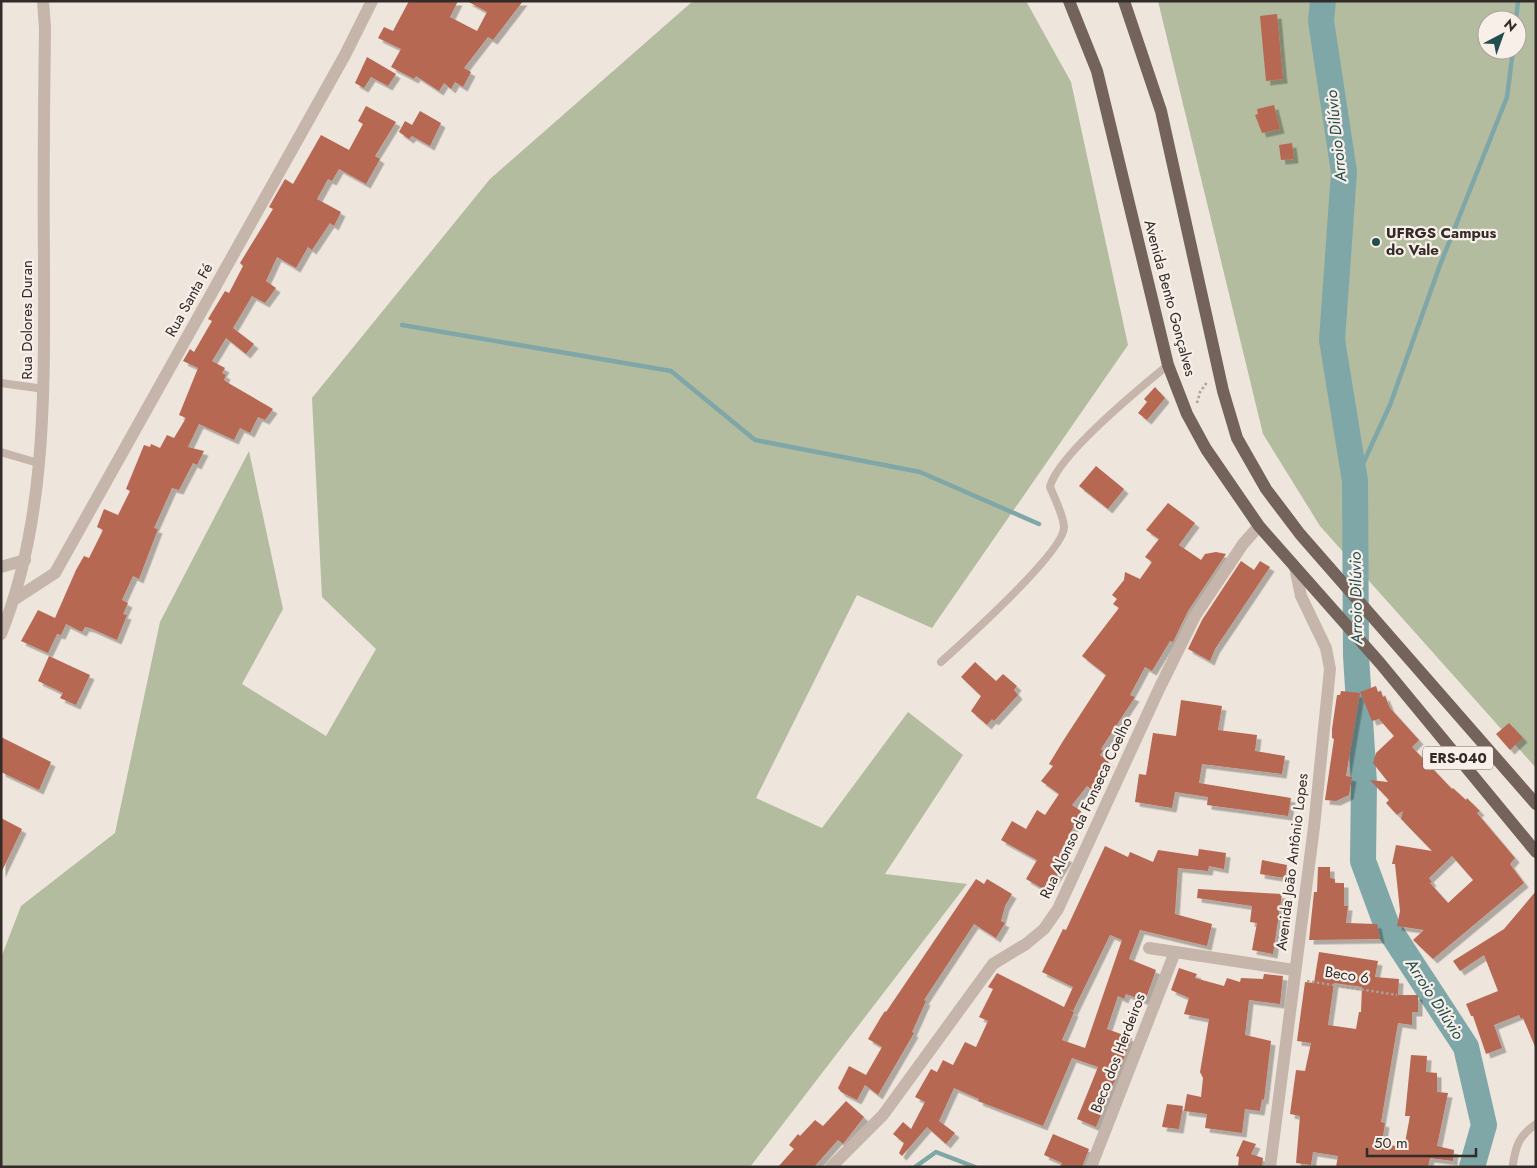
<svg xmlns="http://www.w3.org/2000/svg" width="1537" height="1168" font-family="Jost,sans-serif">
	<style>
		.green { fill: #b3bc9e; fill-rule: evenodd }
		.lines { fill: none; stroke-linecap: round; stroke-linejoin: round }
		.stream { stroke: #7fa7a8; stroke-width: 4.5 }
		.river { stroke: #7fa7a8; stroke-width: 26 }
		.building { fill: #b66752; fill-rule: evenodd; filter: url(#shadow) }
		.path { stroke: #b19f94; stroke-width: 2.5; stroke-dasharray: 2.5 2.5; stroke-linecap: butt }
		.service { stroke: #c5b5aa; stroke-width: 8 }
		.minor { stroke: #c5b5aa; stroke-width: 12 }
		.tertiary { stroke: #c5b5aa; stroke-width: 12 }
		.primary { stroke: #73635b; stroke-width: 12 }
		.poi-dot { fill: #234e4f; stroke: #f7efe8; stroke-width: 2 }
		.labels { text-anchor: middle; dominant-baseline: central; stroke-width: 4.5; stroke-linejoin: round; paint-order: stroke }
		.shield { fill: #f7efe8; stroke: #6e6662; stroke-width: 1 }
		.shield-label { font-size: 14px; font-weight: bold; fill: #332b28 }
		.poi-label { font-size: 15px; font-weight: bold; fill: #332b28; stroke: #f7efe8; text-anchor: start }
		.street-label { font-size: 15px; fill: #332b28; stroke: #f7efe8 }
		.water-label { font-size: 16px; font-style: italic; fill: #234e4f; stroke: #f7efe8 }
	</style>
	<defs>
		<filter id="shadow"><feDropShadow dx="4.5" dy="4.5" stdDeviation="0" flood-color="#0004"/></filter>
	</defs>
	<rect width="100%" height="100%" fill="#eee5dc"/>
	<path class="green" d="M693,1H1026L1071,82L1128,345L932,628L857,595L756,798L822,828L908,712L963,755L885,874L967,884L750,1167H1V958L21,906L115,833L160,622L249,451L283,609L242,684L326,736L376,649L322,597L312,398L490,179Z
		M1158,1H1536V768L1320,526L1263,434ZM1487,20H1517V50H1487Z"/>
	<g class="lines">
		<path class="stream" d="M1516,20L1518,1
			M402,325L671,371L755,440L920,472L1039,524
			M1355,481L1390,405L1440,265L1507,97L1513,50
			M915,1167L936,1152L975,1167"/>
		<path class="river" d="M1323,1L1321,21L1344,172L1332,340L1355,481L1356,656L1364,783L1363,861L1387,926L1466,1047L1484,1125L1472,1167"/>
	</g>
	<path class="building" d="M409,1H458L450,17L477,31L487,12L467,1H523L493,40L488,37L464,68L471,72L463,87L455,82L451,89L444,83L439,91L416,76L414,79L391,67L401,49L378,38L384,27L393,31Z
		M1277,14L1283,79L1266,81L1260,16Z
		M367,57L396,74L388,86L371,77L364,88L355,83Z
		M1274,105L1280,129L1262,133L1255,115L1258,114L1257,109Z
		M366,106L396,122L375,156L380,159L366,184L339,169L332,181L328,179L317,199L341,212L334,226L330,223L312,250L308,247L296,268L277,257L266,281L276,288L265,303L252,296L233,328L254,344L246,354L226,338L212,361L225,368L222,373L226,375L224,380L230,384L273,409L265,420L258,417L250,433L240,428L234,440L199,424L188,447L204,451L197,465L193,463L179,490L172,488L154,528L158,529L139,579L133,576L122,600L128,603L123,614L127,615L117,640L90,628L85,627L82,632L66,624L61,635L57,634L48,653L21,641L38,610L55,618L76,570L84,556L89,558L103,530L97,527L104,509L118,515L130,491L126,489L144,445L150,447L151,444L160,448L167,435L174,438L186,418L179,415L198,368L183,361L190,349L194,352L212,321L208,319L225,291L229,293L243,266L240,263L273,209L269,207L285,179L293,184L321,135L349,150L363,124L358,121Z
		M420,111L441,123L430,146L412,136L409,139L399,132L405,121L412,125Z
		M1292,143L1294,159L1281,160L1279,145Z
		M1155,387L1165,398L1147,420L1138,413L1147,402L1144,399Z
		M1096,466L1124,489L1108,509L1079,486Z
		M1168,503L1195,523L1179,545L1201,560L1205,554L1216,552L1226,554L1188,611L1173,642L1170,641L1152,671L1145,667L1130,695L1135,697L1101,749L1103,751L1100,755L1109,762L1091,789L1087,786L1072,805L1081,811L1080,815L1059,854L1068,858L1047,891L1026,879L1037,860L1001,840L1012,821L1026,829L1037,810L1045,815L1059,794L1041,781L1053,766L1049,764L1063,741L1106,675L1082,656L1119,608L1113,604L1117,599L1112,595L1124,580L1125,572L1140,579L1152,562L1145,557L1159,539L1146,530Z
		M1241,561L1254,570L1260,561L1270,567L1215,649L1210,661L1188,649L1202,620Z
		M49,656L90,675L76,705L60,698L63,693L38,681Z
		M975,662L996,681L1003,674L1017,686L1014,690L1018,695L994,721L992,719L987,725L971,711L981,696L961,677Z
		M1376,686L1378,692L1381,691L1383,697L1385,696L1390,708L1419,740L1412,747L1452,789L1453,788L1466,800L1467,798L1480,811L1477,813L1515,858L1510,864L1524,883L1433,959L1413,940L1424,930L1397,926L1400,911L1395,864H1392L1396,845L1432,851L1401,819L1403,811L1397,815L1386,803L1389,800L1370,780L1388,782L1373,763L1376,753L1394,736L1379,719L1372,721L1360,692ZM1452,856L1473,880L1448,903L1430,883L1432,882L1429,878Z
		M1341,691L1360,693L1346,776L1352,777L1349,795L1336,801L1325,800L1334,739L1332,738V729L1337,695H1340Z
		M1181,700L1222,706L1218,730L1257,735L1255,751L1285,756L1282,774L1202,764L1199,783L1291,798L1288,816L1207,805L1208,797L1175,792L1172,808L1135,802L1139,774L1146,775L1153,733L1176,736Z
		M1509,723L1523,738L1510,750L1496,734Z
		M1,737L51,762L39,790L1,772Z
		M1,818L22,829L1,873Z
		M1105,846L1128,857L1130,852L1153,862L1158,850L1198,856L1199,849L1226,853L1224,869L1209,866L1208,871L1178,868L1175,914L1212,924L1207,946L1140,930L1129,959L1156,970L1145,1001L1126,994L1124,999L1118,996L1107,1029L1132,1038L1096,1127L1077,1119L1098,1067L1072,1058L1043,1126L978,1101L979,1099L954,1088L939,1121L955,1133L946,1144L927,1127L902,1156L899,1153L904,1143L893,1134L903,1122L911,1129L925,1102L915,1097L931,1069L937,1072L943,1060L953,1065L965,1042L976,1047L988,1021L979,1017L993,989L988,987L997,973L1064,1007L1073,987L1042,972L1063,929L1066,930ZM1110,935L1122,940L1085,1048L1062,1040L1074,1012L1068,1009L1073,1011Z
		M1262,860L1287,865L1285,878L1260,874Z
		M1318,867H1330V878L1335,879V883H1344V906H1348L1346,923L1377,924L1380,939L1309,940L1314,892H1317Z
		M976,879L984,884L987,879L1012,894L1005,906L1001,921L1005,923L996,938L974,924L924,1000L926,1001L912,1032L914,1033L878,1095L865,1085L857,1100L841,1092L838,1088L849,1066L866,1075L882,1047L868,1039L881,1017L885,1011L886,1012Z
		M1198,889L1282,894L1273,954L1252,950L1257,923L1250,922L1252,906L1197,898Z
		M1536,891V1049L1523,1018L1521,1019L1519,1015L1494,1025L1502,1048L1486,1054L1473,1016H1471L1466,1004L1498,991L1484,955L1460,971L1453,961L1504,929Z
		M1319,952L1378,961L1375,977L1399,979L1398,995H1418V1012H1412V1025L1398,1023L1381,1122L1385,1123L1382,1143L1404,1148L1410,1116H1405L1411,1055L1427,1056L1426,1072L1437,1073V1092L1448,1093L1437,1146L1454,1150L1453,1161L1430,1158L1428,1167H1336L1338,1156L1313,1152L1311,1165L1296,1163L1300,1116L1290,1114L1296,1070L1305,1071L1311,1043L1297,1041L1305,982L1314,983ZM1334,983L1362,987L1361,1012H1359L1356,1029L1328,1025Z
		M1179,968L1197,974L1195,978L1224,986L1227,978L1240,982L1241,978L1263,979L1264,974L1283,976L1280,1004L1249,1000L1245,1035L1271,1041L1264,1100L1262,1099L1260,1111L1245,1109L1242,1133L1205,1128L1207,1114L1184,1111L1187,1094L1201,1097L1203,1078L1200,1072L1209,1019L1184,1014L1189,998L1171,990Z
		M846,1101L864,1117L843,1144L838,1140L814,1167H778L794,1149L789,1145L798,1134L800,1136L815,1120L823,1126Z
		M1167,1104L1183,1106L1179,1129L1162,1127Z
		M1053,1134L1089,1149L1082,1167H1060L1062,1163L1044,1155Z
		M1243,1140L1256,1144L1251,1154L1263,1158L1262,1167H1238L1239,1157L1236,1156Z"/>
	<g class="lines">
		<path class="path" d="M1197,403L1200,392L1208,381
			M1307,981L1397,995"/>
		<path class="service" d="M1,383L44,389
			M1,452L38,463
			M941,662C963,642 1065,551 1064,527C1063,514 1055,499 1050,487C1057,456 1141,387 1168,365
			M1513,1164C1516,1145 1519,1136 1536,1124"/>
		<path class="minor" d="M1,567L25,560
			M15,599L55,573L345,55L372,1
			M1149,948L1294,970
			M831,1167L883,1115L993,964L1026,944L1044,929L1058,909L1159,689L1195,616L1243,544L1259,526
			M1091,1167L1175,952
			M1270,1167L1314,827L1330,669L1326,648L1301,596L1295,567"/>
		<path class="tertiary" d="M1,634C48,518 44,383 44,260C43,182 44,105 45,28L43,1"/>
		<path class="primary" d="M1069,1L1097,71L1168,365L1187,414L1206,449L1259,526L1380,663L1536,852
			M1124,1L1161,111L1223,391L1237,438L1266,489L1300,534L1536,804"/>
	</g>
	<circle class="poi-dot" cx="1376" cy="242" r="5"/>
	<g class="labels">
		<rect class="shield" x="1423" y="746.5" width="70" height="23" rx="4"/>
		<g class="shield-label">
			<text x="1458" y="758">ERS-040</text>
		</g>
		<g class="poi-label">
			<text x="1386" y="233">UFRGS Campus<tspan x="1386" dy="17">do Vale</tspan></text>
		</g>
		<g class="street-label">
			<text transform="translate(1170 298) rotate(75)">Avenida Bento Gonçalves</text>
			<text transform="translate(189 300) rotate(-61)">Rua Santa Fé</text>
			<text transform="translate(27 320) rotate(-90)">Rua Dolores Duran</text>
			<text transform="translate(1086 808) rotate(-65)">Rua Alonso da Fonseca Coelho</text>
			<text transform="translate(1292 862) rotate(-83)">Avenida João Antônio Lopes</text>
			<text transform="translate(1347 975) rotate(9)">Beco 6</text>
			<text transform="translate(1118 1053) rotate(-69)">Beco dos Herdeiros</text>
		</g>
		<g class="water-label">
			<text transform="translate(1336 136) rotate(-96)">Arroio Dilúvio</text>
			<text transform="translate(1356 598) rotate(-91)">Arroio Dilúvio</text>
			<text transform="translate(1435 999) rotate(57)">Arroio Dilúvio</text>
		</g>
	</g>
	<rect width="1537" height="1168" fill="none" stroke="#332b28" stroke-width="5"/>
	<g transform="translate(1502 35) rotate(41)"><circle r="24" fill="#f7efe8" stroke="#a9a19b"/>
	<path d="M0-4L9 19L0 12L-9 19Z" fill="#234e4f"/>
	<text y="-8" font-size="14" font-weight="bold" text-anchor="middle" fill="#332b28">N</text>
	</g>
	<path d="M1367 1148v8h109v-8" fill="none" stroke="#332b28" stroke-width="2.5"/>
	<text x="1374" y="1148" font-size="15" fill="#332b28" stroke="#f7efe8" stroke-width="4" paint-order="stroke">50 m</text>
</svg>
